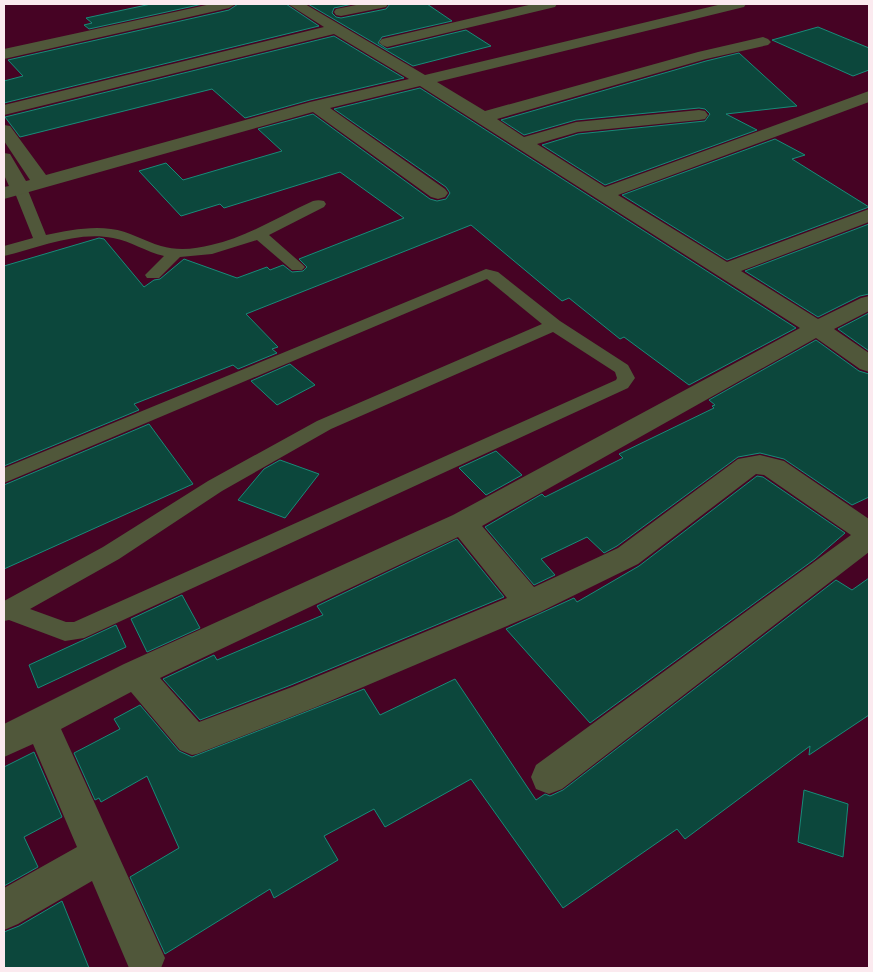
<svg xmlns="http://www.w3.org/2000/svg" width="873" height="972" font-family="'Alegreya Sans',sans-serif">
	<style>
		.building { fill: #0c473c; stroke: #178c79 }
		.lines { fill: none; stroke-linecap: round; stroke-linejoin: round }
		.service { fill: #50573a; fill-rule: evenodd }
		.minor { fill: #50573a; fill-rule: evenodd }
	</style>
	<rect width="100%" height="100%" fill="#460324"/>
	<path class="building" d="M151,4H203L89,29L84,25L92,23L86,18Z
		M238,4H286L319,26L4,103V81L23,76L8,60L229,10Z
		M308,4H353L334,8L332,13L336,17L341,18L386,9L390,4H427L452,21L382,37L378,43L387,49L466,30L491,46L413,66Z
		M818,27L869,48V70L853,76L772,40Z
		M334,36L404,78L310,100L245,118L212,89L20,137L5,117Z
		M739,53L797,106L726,114L757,130L605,185L542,145L578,134L705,121L710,114L705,109L699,108L576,120L524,135L501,120L706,61Z
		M420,88L796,328L689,385L624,337L620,339L569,298L562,301L471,225L246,314L278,347L272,349L277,353L238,369L233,365L134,404L139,410L4,466V266L99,238L104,239L144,287L154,280L160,279L184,259L237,278L267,267L270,270L283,265L292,272L303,271L307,267L299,259L404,218L340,172L224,208L220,204L181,216L139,171L166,163L183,180L282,151L258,129L313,114L430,199L437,201L446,199L450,193L446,187L334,109Z
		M775,139L805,155L792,159L869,207L727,260L622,195Z
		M869,224V294L860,296L818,317L745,271Z
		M869,313V351L838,329Z
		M816,340L859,371L869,374V497L852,505L784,459L760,453L738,457L617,546L604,553L587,537L541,559L555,575L534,585L485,527L542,494L545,497L623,458L619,454L714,408L712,406L715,405L709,400Z
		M290,364L315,385L277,405L251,381Z
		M149,424L193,484L4,569V485Z
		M496,451L522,475L486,495L459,468Z
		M280,460L319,474L285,518L238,500L264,469Z
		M757,476L763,477L845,533L815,559L590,723L506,629L574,598L577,602L639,566Z
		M457,539L504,597L291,685L200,720L163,679L214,655L217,660L323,615L317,606Z
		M869,578V715L809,755L810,746L685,839L677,829L563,908L471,779L385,827L374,809L324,836L338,860L274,898L270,889L165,954L130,877L179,848L147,776L101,802L99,798L95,800L74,753L120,729L114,719L140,705L179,751L192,757L364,689L380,715L455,679L536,800L545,794L550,796L563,790L836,580L852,590Z
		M182,595L200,628L147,652L131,619Z
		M116,625L126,647L38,688L29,665Z
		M34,752L62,817L24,837L38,867L4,886V767Z
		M804,790L848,804L843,857L798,842Z
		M62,901L89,968H4V932L19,926Z"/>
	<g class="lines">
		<path class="service" d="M20,184L27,188L46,235C67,231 89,226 111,229C129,231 144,241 161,246C177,251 196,249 211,245C248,237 279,216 313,201C317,200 320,200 324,201L326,204L324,207L269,235L302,264L305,267L302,270H292L257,240L212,254L180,257L159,278H147L145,275L164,256C146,252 131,241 113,238C76,231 39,248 4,256V246L33,238L13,188Z
			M486,269L498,272L560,321L628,365L635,378L628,388L84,638L65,641L9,620L4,621V601L103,547L208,481L317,421L542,324L487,279L4,483V468ZM553,332L615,372L617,378L616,380L74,622H66L30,609L119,559L222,491L331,429Z"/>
		<path class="minor" d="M211,4H236L229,8L4,59V49Z
			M288,4H305L425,75L722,4H746L744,7L437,82L485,111L698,52L763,37L768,39L771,42L768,45L706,59L497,119L524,137L576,122L699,110L705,111L708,115L705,119L699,120L578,132L537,144L605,187L869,91V102L618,195L727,262L869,209V222L741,271L818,319L861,298L869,296V311L834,329L869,353V372L860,369L816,338L482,526L534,587L618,548L738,459L760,455L784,461L869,519V552L562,789L549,794L536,789L531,777L536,765L851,535L764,475L756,474L638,564L540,612L316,707L197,754L192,755L180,750L131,692L61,729L165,958L161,968H129L92,881L18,924L4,930V888L77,847L33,744L4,757V724L124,664L453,515L800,328L420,86L330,108L445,189L448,193L445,197L438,199L431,197L313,112L4,199V187L9,186L4,175V153L10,154L26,181L30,180L4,141V125L10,126L46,175L310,102L409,79L334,34L4,115V105L324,27ZM458,537L507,598L292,687L199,722L160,678Z
			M361,4H388L386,7L341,16L336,15L334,12L336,9Z
			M533,4H557L555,7L387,47L382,45L379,42L382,39Z"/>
	</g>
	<rect width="873" height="972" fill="none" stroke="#fbeaef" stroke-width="10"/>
</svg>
